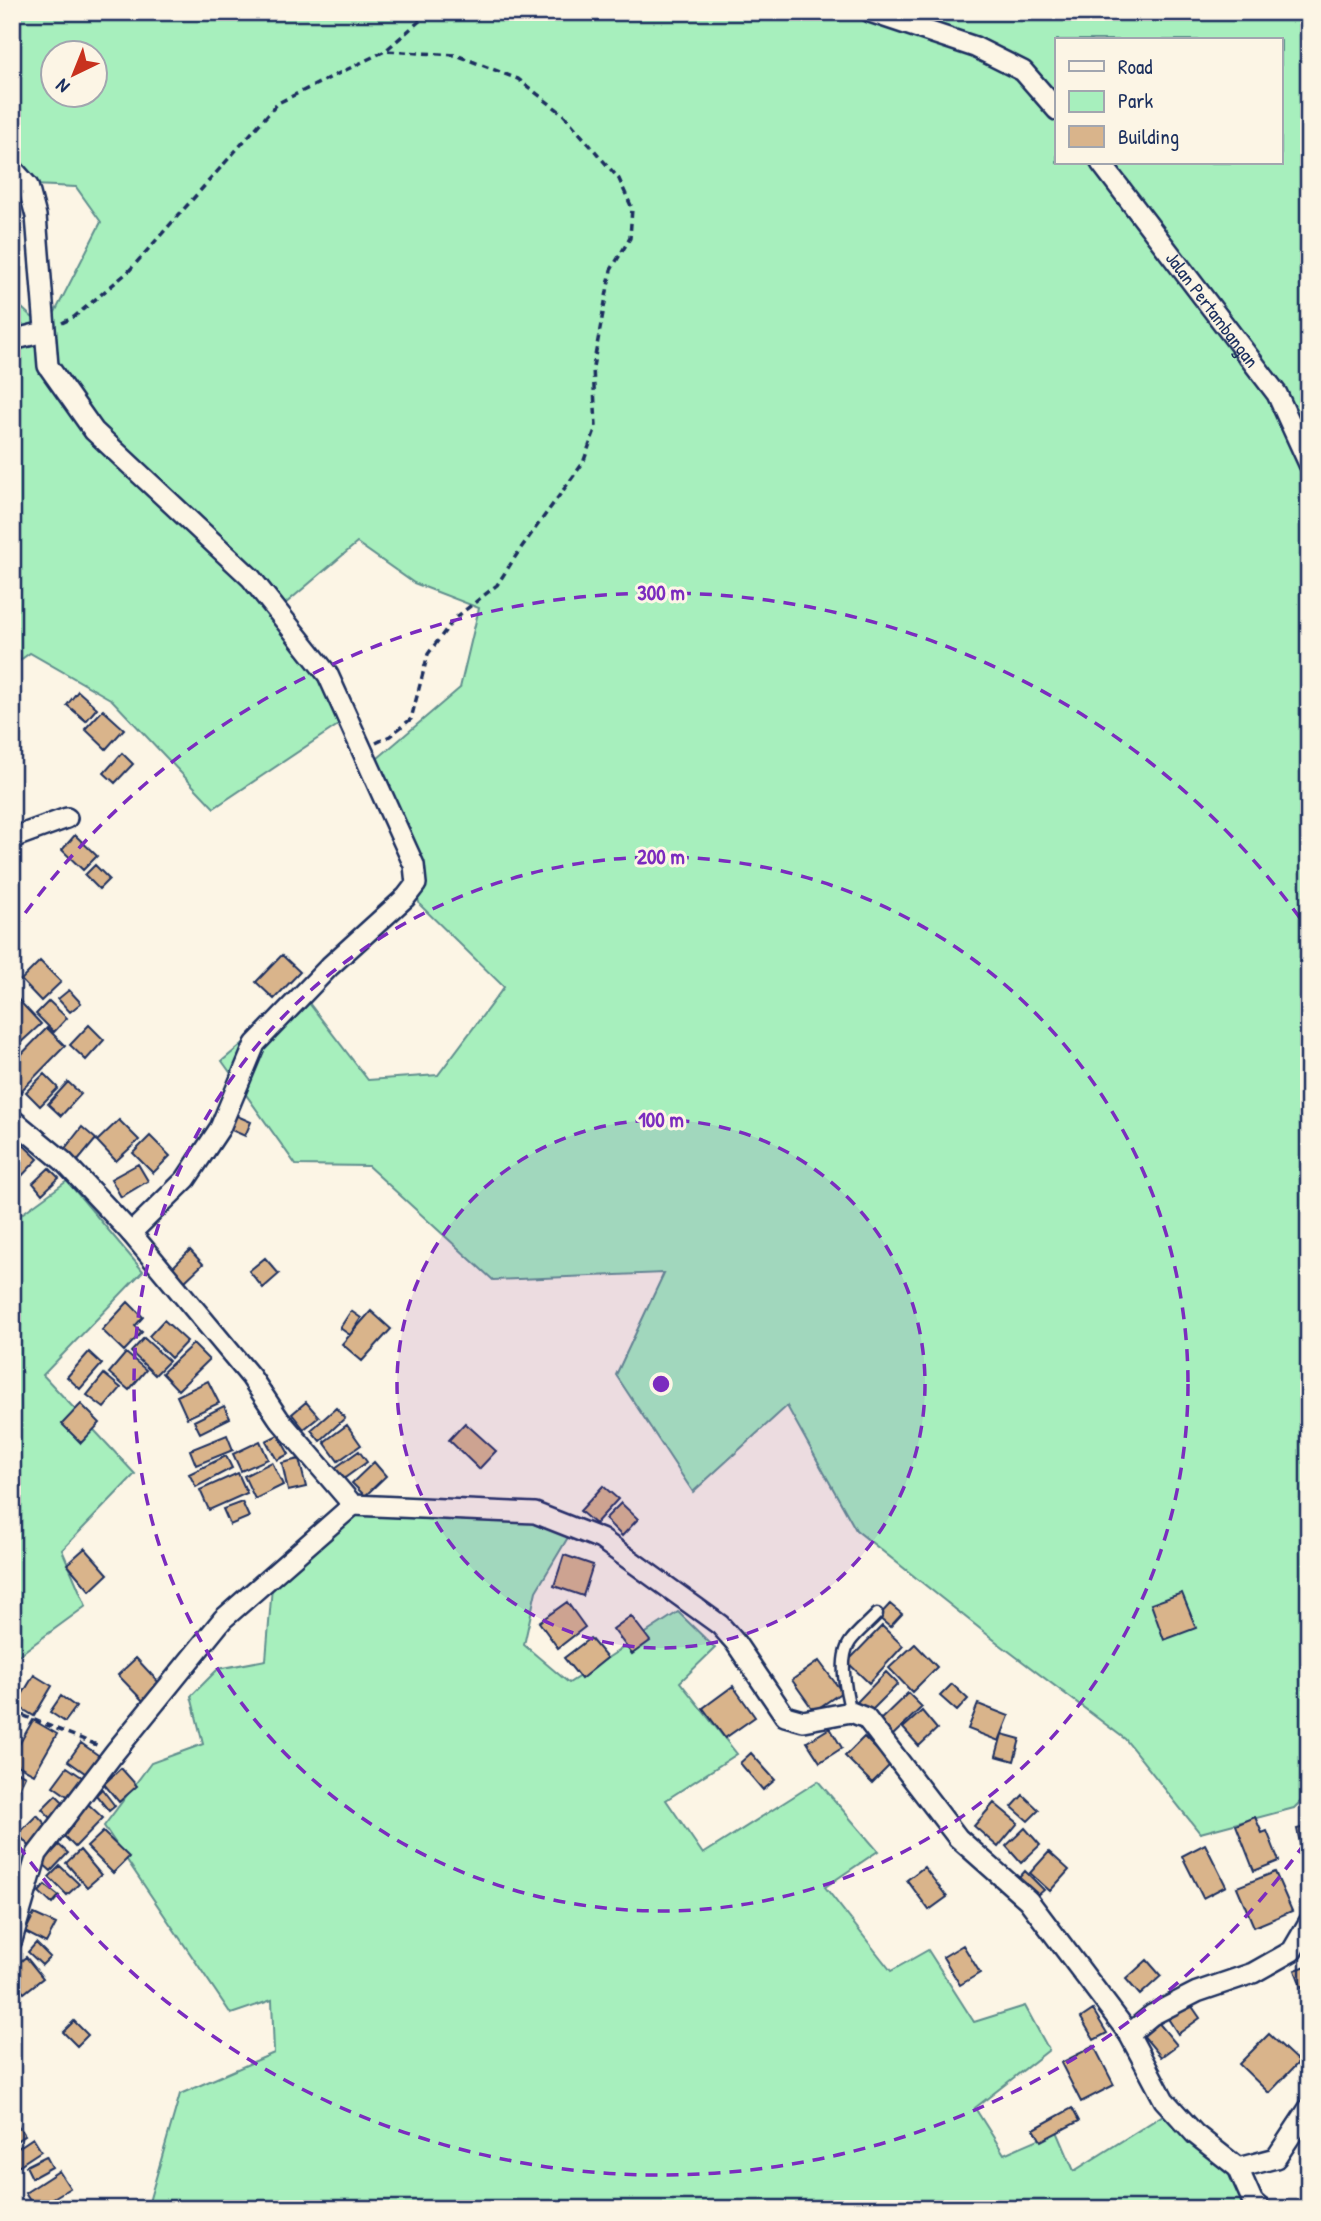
<svg xmlns="http://www.w3.org/2000/svg" width="1321" height="2221" font-family="'Patrick Hand',sans-serif">
	<style>
		.green { fill: #a7efbd; stroke: #618f8e; stroke-width: 2; fill-rule: evenodd }
		.building { fill: #d9b48b; stroke: #1b2f5e; stroke-width: 2 }
		.lines { fill: none; stroke-linecap: round; stroke-linejoin: round }
		.service-casing { stroke: #1b2f5e; stroke-width: 15 }
		.minor-casing { stroke: #1b2f5e; stroke-width: 24 }
		.path { stroke: #1b2f5e; stroke-width: 3.5; stroke-dasharray: 7 5; stroke-linecap: butt }
		.service { stroke: #fcf5e5; stroke-width: 10 }
		.minor { stroke: #fcf5e5; stroke-width: 19 }
		.ring { fill: none; stroke: #7b2cbf; stroke-width: 3.5; stroke-dasharray: 12 9 }
		.labels { text-anchor: middle; dominant-baseline: central; stroke-width: 6; stroke-linejoin: round; paint-order: stroke }
		.street-label { font-size: 19px; fill: #1b2f5e; stroke: #fcf5e5 }
		.centre { fill: #7b2cbf; stroke: #fcf5e5; stroke-width: 3.5 }
		.ring-label { font-size: 21px; text-anchor: middle; font-weight: bold; fill: #7b2cbf; stroke: #fcf5e5; stroke-width: 6; stroke-linejoin: round; paint-order: stroke }
	</style>
	<rect width="100%" height="100%" fill="#fcf5e5"/>
	<filter id="ink" filterUnits="userSpaceOnUse"><feTurbulence type="fractalNoise" baseFrequency=".0143" numOctaves="2"/><feDisplacementMap in="SourceGraphic" scale="14" xChannelSelector="R" yChannelSelector="G"/><feConvolveMatrix kernelMatrix="1 2 1 2 8 2 1 2 1" color-interpolation-filters="sRGB"/></filter>
	<g filter="url(#ink)">
		<path class="green" d="M12,12H1309V1793L1294,1808L1200,1833L1125,1739L998,1643L856,1530L787,1406L693,1492L616,1375L664,1273L493,1280L368,1166L296,1165L222,1061L302,994L368,1080L438,1075L504,987L420,905L371,764L460,688L479,608L414,583L357,543L278,610L347,719L214,808L112,700L30,653L12,666V299L46,330L101,222L76,187L12,184ZM1057,40H1281V163H1057ZM52,52H94V94H52Z
			M67,1181L143,1271L43,1375L135,1474L62,1550L86,1606L12,1660V1221Z
			M524,1508L573,1529L536,1591L524,1645L569,1683L678,1612L715,1648L680,1682L737,1754L666,1800L703,1854L818,1781L878,1851L825,1887L891,1971L928,1950L974,2022L1025,2006L1049,2050L975,2108L1004,2154L1057,2131L1074,2171L1168,2112L1230,2156L1242,2204L1238,2209H147L180,2094L274,2053L272,2000L231,2014L104,1826L151,1763L203,1744L191,1696L218,1669L266,1660L273,1574L347,1511Z"/>
		<path class="building" d="M78,691L97,708L86,721L67,705Z
			M103,710L124,729L106,749L85,729Z
			M122,753L133,764L115,783L104,773Z
			M75,835L97,856L83,870L62,850Z
			M95,865L109,879L99,889L85,875Z
			M282,955L300,972L274,999L256,982Z
			M40,961L61,982L41,1001L21,980Z
			M69,990L81,1003L70,1012L58,999Z
			M12,993L41,1024L19,1044L12,1037Z
			M49,1001L67,1018L54,1032L36,1014Z
			M89,1025L104,1040L86,1060L70,1045Z
			M47,1028L65,1046L13,1099L12,1064Z
			M44,1074L58,1088L40,1106L26,1092Z
			M68,1082L81,1094L61,1116L48,1104Z
			M235,1115L251,1122L245,1136L229,1129Z
			M119,1120L139,1140L116,1161L97,1141Z
			M82,1127L96,1139L77,1162L63,1151Z
			M14,1136L38,1159L16,1182L12,1178V1138Z
			M150,1136L170,1156L153,1173L133,1153Z
			M138,1164L148,1181L121,1197L111,1179Z
			M49,1168L59,1178L42,1194L33,1183Z
			M190,1250L203,1264L184,1282L171,1269Z
			M265,1258L279,1274L263,1288L249,1271Z
			M128,1302L143,1317L135,1326L142,1332L124,1351L102,1330Z
			M351,1311L361,1318L350,1335L340,1328Z
			M371,1311L391,1329L362,1361L342,1344Z
			M164,1320L187,1341L171,1358L149,1336Z
			M144,1338L169,1361L155,1375L131,1352Z
			M193,1344L209,1360L178,1390L162,1373Z
			M89,1352L102,1364L80,1389L67,1377Z
			M126,1353L146,1370L129,1390L109,1373Z
			M104,1374L121,1388L104,1408L87,1395Z
			M208,1381L219,1403L187,1418L177,1396Z
			M306,1402L319,1417L304,1429L292,1414Z
			M81,1404L100,1423L81,1443L62,1424Z
			M224,1406L230,1418L200,1433L194,1421Z
			M336,1408L345,1418L320,1441L311,1430Z
			M465,1423L496,1451L479,1469L449,1440Z
			M347,1425L361,1445L338,1461L324,1442Z
			M227,1435L233,1450L196,1465L190,1450Z
			M278,1435L289,1454L277,1460L266,1441Z
			M260,1441L268,1459L241,1471L233,1454Z
			M359,1451L367,1462L342,1480L335,1468Z
			M226,1456L232,1468L196,1487L189,1474Z
			M299,1459L306,1487L288,1491L282,1463Z
			M272,1462L283,1485L255,1499L244,1476Z
			M374,1462L386,1476L365,1496L352,1483Z
			M238,1473L247,1493L209,1510L200,1490Z
			M603,1486L618,1499L595,1524L580,1511Z
			M242,1502L249,1517L230,1525L223,1509Z
			M621,1503L638,1519L622,1536L605,1519Z
			M85,1548L108,1574L90,1591L67,1564Z
			M564,1555L593,1565L583,1596L554,1586Z
			M1182,1593L1196,1628L1164,1640L1151,1604Z
			M567,1602L585,1627L558,1648L539,1622Z
			M890,1604L902,1614L890,1627L878,1617Z
			M631,1616L650,1641L632,1654L613,1629Z
			M882,1626L903,1646L869,1683L847,1662Z
			M590,1638L607,1658L581,1679L564,1658Z
			M915,1644L937,1667L912,1692L889,1668Z
			M136,1658L163,1687L146,1704L118,1675Z
			M819,1661L842,1692L814,1711L792,1680Z
			M886,1672L898,1684L868,1714L857,1702Z
			M34,1675L52,1686L34,1716L16,1705Z
			M952,1684L968,1699L957,1711L940,1696Z
			M733,1686L755,1717L725,1738L703,1708Z
			M908,1693L922,1707L892,1736L878,1722Z
			M61,1696L76,1707L65,1722L50,1712Z
			M978,1704L1009,1716L999,1741L968,1729Z
			M922,1711L937,1729L919,1746L903,1728Z
			M33,1720L57,1734L34,1774L12,1762V1757Z
			M830,1728L842,1748L820,1762L807,1742Z
			M1002,1734L1020,1739L1014,1761L996,1756Z
			M864,1737L891,1764L872,1783L845,1756Z
			M81,1743L105,1760L92,1778L68,1761Z
			M751,1753L775,1780L763,1790L740,1763Z
			M67,1767L89,1782L76,1802L53,1786Z
			M121,1768L137,1786L119,1802L104,1784Z
			M12,1769L25,1776L17,1793L12,1791Z
			M102,1789L115,1806L109,1811L96,1795Z
			M56,1795L70,1809L56,1823L42,1809Z
			M1023,1795L1039,1810L1028,1821L1012,1807Z
			M994,1803L1018,1823L998,1847L974,1826Z
			M88,1804L103,1818L75,1847L60,1832Z
			M37,1815L51,1830L31,1848L18,1834Z
			M1255,1817L1262,1833L1267,1831L1279,1861L1254,1871L1236,1825Z
			M1309,1826V1866L1305,1867L1297,1829Z
			M1025,1828L1040,1845L1021,1863L1006,1846Z
			M103,1832L129,1857L113,1873L87,1847Z
			M1205,1844L1226,1886L1203,1898L1182,1856Z
			M59,1845L68,1853L51,1871L42,1863Z
			M80,1850L101,1875L87,1887L66,1863Z
			M1049,1852L1069,1870L1050,1891L1030,1873Z
			M60,1866L79,1884L67,1895L49,1877Z
			M924,1867L947,1897L929,1910L907,1880Z
			M1025,1871L1044,1890L1036,1897L1018,1879Z
			M1275,1872L1292,1911L1254,1927L1237,1887Z
			M45,1885L59,1896L52,1904L39,1892Z
			M34,1914L56,1924L46,1943L25,1932Z
			M36,1943L50,1957L42,1965L28,1952Z
			M963,1945L980,1973L960,1985L943,1957Z
			M26,1957L43,1978L24,1993L12,1978V1968Z
			M1147,1960L1161,1976L1140,1995L1126,1979Z
			M1309,1965V2007L1295,1970Z
			M1189,2002L1200,2018L1178,2034L1167,2017Z
			M1093,2010L1107,2033L1094,2040L1081,2018Z
			M74,2021L88,2035L77,2046L63,2032Z
			M1157,2021L1177,2045L1161,2057L1142,2034Z
			M1269,2034L1299,2062L1269,2093L1239,2064Z
			M1094,2046L1114,2085L1081,2102L1061,2063Z
			M1072,2108L1079,2121L1041,2141L1034,2129Z
			M12,2117L25,2135L12,2144Z
			M33,2138L41,2151L18,2166L12,2157V2152Z
			M46,2156L52,2167L32,2178L26,2166Z
			M59,2171L70,2188L35,2209L25,2193Z"/>
		<g class="lines">
			<defs>
				<path id="service" d="M851,1712C846,1693 838,1659 850,1642C857,1632 869,1623 877,1614"/>
				<g id="minor">
					<path d="M870,12L975,47L1023,71L1057,110"/>
					<path id="s1" d="M1101,163L1277,394L1309,464"/>
					<path d="M12,168L28,186L36,216L48,366L94,431L251,578L328,675L414,865L416,884L406,897L330,966L255,1044L220,1128L186,1179L131,1233"/>
					<path d="M12,340L44,332"/>
					<path d="M12,838L67,818"/>
					<path d="M12,1119L63,1161L131,1233L251,1377L279,1419L353,1505L535,1513L601,1539L720,1625L735,1642L785,1716L803,1721L851,1712L866,1718L958,1838L1028,1900L1129,2034L1164,2100L1195,2134L1238,2168L1253,2202L1261,2209"/>
					<path d="M12,1940L37,1854L115,1752L223,1619L353,1505"/>
					<path d="M1129,2034L1152,2015L1197,1992L1253,1973L1292,1951L1309,1922"/>
					<path d="M1238,2168L1276,2158L1309,2108"/>
				</g>
			</defs>
			<use href="#service" class="service-casing"/>
			<use href="#minor" class="minor-casing"/>
			<path class="path" d="M62,323L74,317L128,272L278,103L385,51L430,12
				M376,743L390,736L411,719L428,654L454,619L497,585L521,548L583,463L596,427L593,367L611,270L630,238L632,208L619,179L563,114L518,79L456,55L385,51
				M12,1711L97,1745"/>
			<use href="#service" class="service"/>
			<use href="#minor" class="minor"/>
		</g>
	</g>
	<circle cx="661" cy="1384" r="264" fill="#7b2cbf" fill-opacity=".12"/>
	<g class="ring">
		<circle cx="661" cy="1384" r="264"/>
		<circle cx="661" cy="1384" r="527"/>
		<path d="M1305 1843A791 791 0 0 1 13 1838M13 930A791 791 0 0 1 1305 925"/>
	</g>
	<g class="labels">
		<g class="street-label">
			<text stroke="none"><textPath href="#s1" startOffset="184">Jalan Pertambangan</textPath></text>
		</g>
	</g>
	<circle cx="661" cy="1384" r="10" class="centre"/>
	<g class="ring-label">
		<text x="661" y="600">300 m</text>
		<text x="661" y="864">200 m</text>
		<text x="661" y="1127">100 m</text>
	</g>
	<rect width="1321" height="2221" fill="none" stroke="#fcf5e5" stroke-width="42"/>
	<rect x="21" y="21" width="1279" height="2179" fill="none" stroke="#1b2f5e" stroke-width="2.5" filter="url(#ink)"/>
	<rect x="1055" y="38" width="228" height="126" fill="#fcf5e5" stroke="#a2a6af" stroke-width="2"/>
	<rect x="1069" y="61" width="35" height="10" fill="#fcf5e5" stroke="#a2a6af" stroke-width="2"/>
	<text x="1118" y="74" font-size="21" fill="#1b2f5e">Road</text>
	<rect x="1069" y="91" width="35" height="21" fill="#a7efbd" stroke="#a2a6af" stroke-width="2"/>
	<text x="1118" y="108" font-size="21" fill="#1b2f5e">Park</text>
	<rect x="1069" y="126" width="35" height="21" fill="#d9b48b" stroke="#a2a6af" stroke-width="2"/>
	<text x="1118" y="144" font-size="21" fill="#1b2f5e">Building</text>
	<g transform="translate(74 74) rotate(223)"><circle r="33" fill="#fcf5e5" stroke="#a2a6af" stroke-width="2"/>
	<path d="M0-5L12 26L0 18L-12 26Z" fill="#c8321e"/>
	<text y="-10" font-size="19" font-weight="bold" text-anchor="middle" fill="#1b2f5e">N</text>
	</g>
</svg>
